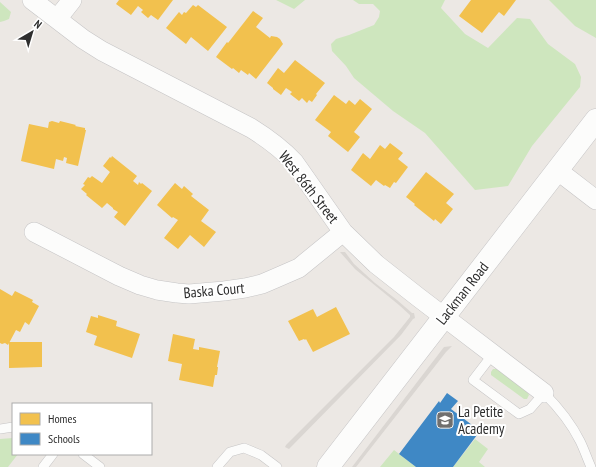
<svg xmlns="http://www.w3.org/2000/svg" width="596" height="467" font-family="'PT Sans Narrow',sans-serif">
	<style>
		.green { fill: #cee6be }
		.plaza { fill: #dad6d2 }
		.homes { fill: #f2c14e }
		.schools { fill: #3f88c5 }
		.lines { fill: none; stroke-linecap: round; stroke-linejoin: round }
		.lane-casing { stroke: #c5c4c5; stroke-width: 10 }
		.street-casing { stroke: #c5c4c5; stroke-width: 20 }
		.secondary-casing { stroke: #c5c4c5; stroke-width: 23 }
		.lane { stroke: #fcfcfb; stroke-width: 9 }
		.street { stroke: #fcfcfb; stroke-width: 19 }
		.secondary { stroke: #fcfcfb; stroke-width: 22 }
		.labels { text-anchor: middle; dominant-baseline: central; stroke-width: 4; stroke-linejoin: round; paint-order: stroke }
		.street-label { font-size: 15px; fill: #2e2e2e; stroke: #fff }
		.poi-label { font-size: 15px; fill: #2e2e2e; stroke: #fff; text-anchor: start }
	</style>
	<rect width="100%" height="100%" fill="#ece8e4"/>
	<path class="green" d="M276,0H305L294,9Z
		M353,0H445L441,8L465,34L488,48L517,18L530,19L548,44L575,64L581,77L580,87L532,146L508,186L475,190L425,133L393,111L354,78L346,66L332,51L331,44L336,39L349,35L374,25L379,17L380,11L373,4H359Z
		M549,0H596V38L575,26Z
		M0,2L11,12L9,19L4,21L0,22Z
		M493,369H497L527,392L529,395L527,399H524L491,375V372Z
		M13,438V454H18L8,467H0V439Z
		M475,439L488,449L479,462L485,467H453Z
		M394,450L416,467H380Z"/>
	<path class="plaza" d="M340,252H345L354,264L375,283L397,300L412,313H414L415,318L413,319L401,335L289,449L285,447L286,445L394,337L410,317V315L399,305L355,269Z
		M452,346L446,352L356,467H352L444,347Z"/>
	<path class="homes" d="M119,0H173L158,20L151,15L148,18L141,12L143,10L138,6L131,15L116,4Z
		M471,0H516L504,16L499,12L482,33L459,16Z
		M193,5L196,7L198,5L227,27L208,51L191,37L186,44L166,28L179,12L182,15L184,12L186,13Z
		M253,11L263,18L256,27L270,38L271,36L277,37L280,39L283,44L256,79L249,73L248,75L241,70L239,73L233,68L232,69L216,57L227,42L228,43Z
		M295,60L325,83L316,94L317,95L312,102L309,100L307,103L302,98L299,101L290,94L292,92L286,88L281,95L273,89V88L267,83L278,68L284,73Z
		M334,95L346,104L349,100L355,105L360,99L372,109L354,132L360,137L348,152L328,136L331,132L315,120Z
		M52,121L59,123L60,121L76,125L75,126L85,128V130H86L78,166L66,163L67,158L64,157L63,161L56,159L54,169L21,161L29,124L48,128L49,122Z
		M390,143L403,153L398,159L408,167L396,183L394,182L390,188L385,185L384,186L376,180L371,186L351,170L363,153L370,159L380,145L385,149Z
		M112,156L137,176L133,181L138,185L139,182L141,184L142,183L152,191L125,226L114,217L118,212L113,209V208L107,203L102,208L86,195L87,194L81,189L85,185L83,184L88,177L90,178L92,176L102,183L110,172L103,166L110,157L111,158Z
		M426,172L454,194L446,203L453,209L441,224L435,219L434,221L414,205L415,204L406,197Z
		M175,183L182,189L184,186L193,194L191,196L209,210L201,221L216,232L204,247L190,235L178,249L164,238L178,220L173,217L172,218L157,205Z
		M0,289L12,296L15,291L33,300L32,302L39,306L29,325L25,322L20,332L16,330L8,345L5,343L2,344L0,343Z
		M336,307L350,334L313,352L306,339L305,340L304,339L299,341L288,321L313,309L317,317Z
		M98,315L117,321L116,326L140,334L132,358L94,345L97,336L86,332L91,316L98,318Z
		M173,334L195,339L193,349L199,350V347L220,351L217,367H218L217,375H215L213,387L179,380L182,364L168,361Z
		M9,342H42V367L9,368Z"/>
	<path class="schools" d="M447,393L458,401L451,409L480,431L453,467H416L399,454L439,401L440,403Z"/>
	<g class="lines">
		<defs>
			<path id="lane" d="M493,354L473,380L519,414L530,409L544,393C558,407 571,423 580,441C584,449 587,458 591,467
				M0,429L13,427
				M83,454L100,467
				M43,467L53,454
				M217,467L230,452L244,448L261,455L277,467"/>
			<path id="street" d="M32,0L83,39L102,51L251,128C267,138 280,147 294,162L343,232L376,264L418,297L544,393
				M57,19L72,0
				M557,170L596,200
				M34,232L119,276L140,285L157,290L177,293L189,294L224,291L245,288L262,284L276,278L299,268L343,232"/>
			<path id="secondary" d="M328,467L596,120"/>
		</defs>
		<use href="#lane" class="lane-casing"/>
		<use href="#street" class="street-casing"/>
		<use href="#secondary" class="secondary-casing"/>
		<use href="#lane" class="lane"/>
		<use href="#street" class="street"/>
		<use href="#secondary" class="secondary"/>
	</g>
	<defs>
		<symbol id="school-square" viewBox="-11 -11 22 22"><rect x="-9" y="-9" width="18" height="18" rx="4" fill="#706f6e" stroke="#fff"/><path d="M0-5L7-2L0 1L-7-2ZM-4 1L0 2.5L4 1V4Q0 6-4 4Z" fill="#fff"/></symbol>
	</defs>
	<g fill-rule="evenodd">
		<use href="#school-square" x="435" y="410" width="20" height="20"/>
	</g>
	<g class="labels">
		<g class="street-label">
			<text transform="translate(309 187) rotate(52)">West 86th Street</text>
			<text transform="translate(214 290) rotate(-5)">Baska Court</text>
			<text transform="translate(462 293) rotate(-52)">Lackman Road</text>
		</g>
		<g class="poi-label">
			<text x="458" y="411">La Petite<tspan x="458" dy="17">Academy</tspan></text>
		</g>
	</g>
	<rect x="12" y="403" width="140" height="52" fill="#ffffff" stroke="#ababab"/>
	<rect x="20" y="413" width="20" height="12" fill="#f2c14e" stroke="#ababab"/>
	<text x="48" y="423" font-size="12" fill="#2e2e2e">Homes</text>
	<rect x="20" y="433" width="20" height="12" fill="#3f88c5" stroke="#ababab"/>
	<text x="48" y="443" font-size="12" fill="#2e2e2e">Schools</text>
	<g transform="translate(32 32) rotate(38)" stroke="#ffffff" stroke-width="3" paint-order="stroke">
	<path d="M0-3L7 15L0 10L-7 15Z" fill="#2e2e2e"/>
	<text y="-6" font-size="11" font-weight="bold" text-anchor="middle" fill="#2e2e2e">N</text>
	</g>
</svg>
